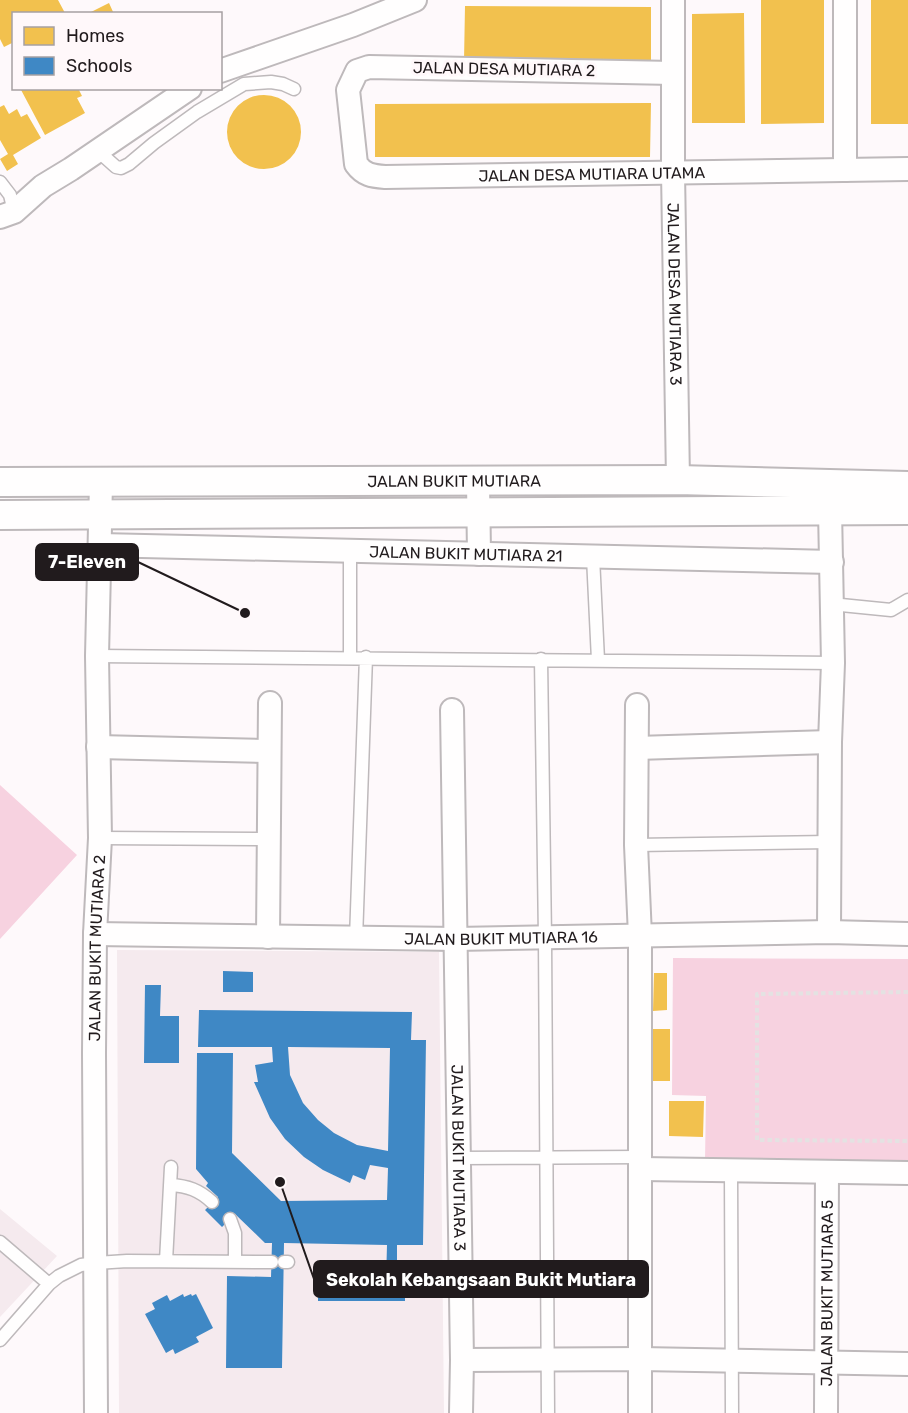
<svg xmlns="http://www.w3.org/2000/svg" width="908" height="1413" font-family="Rubik,sans-serif">
	<style>
		.built { fill: #f5eaee }
		.green { fill: #f7d2e0 }
		.homes { fill: #f2c14e }
		.schools { fill: #3f88c5; fill-rule: evenodd }
		.lines { fill: none; stroke-linecap: round; stroke-linejoin: round }
		.service-casing { stroke: #beb9bb; stroke-width: 15 }
		.minor-casing { stroke: #beb9bb; stroke-width: 26 }
		.tertiary-casing { stroke: #beb9bb; stroke-width: 32 }
		.path { stroke: #e4e2e2; stroke-width: 4; stroke-dasharray: 4.5 3; stroke-linecap: butt }
		.service { stroke: #fffefe; stroke-width: 12 }
		.minor { stroke: #fffefe; stroke-width: 22 }
		.tertiary { stroke: #fffefe; stroke-width: 28 }
		.labels { text-anchor: middle; dominant-baseline: central; stroke-width: 6; stroke-linejoin: round; paint-order: stroke }
		.street-label { font-size: 16px; fill: #211b1d; stroke: #fff8fa }
		.leader { fill: none; stroke: #211b1d; stroke-width: 2 }
		.callout-dot { fill: #211b1d; stroke: #fff8fa; stroke-width: 2 }
		.callout { fill: #211b1d; stroke: #211b1d; stroke-width: 2 }
		.callout-label { font-size: 18px; text-anchor: middle; font-weight: bold; fill: #fff }
	</style>
	<rect width="100%" height="100%" fill="#fef9fb"/>
	<path class="built" d="M117,950L439,952L444,1413H119Z
		M0,1209L57,1256L0,1317Z"/>
	<path class="green" d="M0,785L77,855L0,939Z
		M673,958L908,959V1162L705,1161L706,1096L672,1095Z"/>
	<path class="homes" d="M0,0H58L65,13L14,14V42L4,47L0,39Z
		M761,0H824V123L761,124Z
		M871,0H908V124H871Z
		M109,3L114,14H87Z
		M465,6L651,7V62L464,61Z
		M744,13L745,123H692V14Z
		M20,88H78L82,96L77,98L85,113L45,135Z
		M227 132a37 37 0 1 1 74 0a37 37 0 1 1-74 0Z
		M651,103L650,157H375V104Z
		M4,105L9,114L17,109L21,117L27,114L41,138L13,155L18,164L7,171L0,159L8,154L0,140V107Z
		M654,973H667V1010L653,1011Z
		M652,1029H670V1081H652Z
		M669,1101H704L703,1137L669,1136Z"/>
	<path class="schools" d="M223,971L253,972V992H223Z
		M145,985H161L160,1016H179V1063H144Z
		M199,1010L412,1012L411,1040H426L423,1245H397V1282H405V1301H318V1281L386,1282L387,1245L284,1243L282,1368H226L227,1276L271,1277L272,1243H265L235,1214L222,1227L205,1210L218,1197L206,1186L208,1183L196,1169L197,1053H233L232,1153L281,1201L387,1200L388,1168L370,1165L365,1180L353,1175L350,1183L323,1170L304,1157L285,1139L270,1118L254,1082H258L255,1065L273,1062L272,1047H198ZM288,1047L390,1048L388,1151L357,1145L334,1133L318,1120L303,1103L290,1075Z
		M183,1294L184,1297L191,1294L192,1296L196,1294L213,1328L196,1337L199,1342L175,1354L173,1349L166,1353L145,1314L155,1309L152,1303L167,1295L170,1301Z"/>
	<g class="lines">
		<defs>
			<path id="service" d="M98,151L116,167L121,168L129,164L154,143L197,112L244,84L271,82L283,84L294,89
				M0,182L10,195L14,212
				M350,550V657
				M593,557L598,660
				M831,604L891,610L908,600
				M97,656L833,663
				M541,659L545,938L548,1413
				M100,838L269,839
				M636,845L830,842
				M356,939L366,657
				M458,1158L641,1157
				M731,1171L732,1413
				M170,1185C188,1186 199,1190 212,1202
				M230,1219L235,1233V1262
				M0,1242L49,1284L59,1276L81,1265L96,1263L127,1261L272,1262
				M166,1261L171,1167
				M284,1262H288
				M0,1340L49,1284"/>
			<g id="minor">
				<path id="s1" d="M673,0V172L678,480"/>
				<path d="M220,71L353,25L415,0"/>
				<path id="s2" d="M673,73L369,67L357,71L348,90L356,164C364,175 372,176 385,177L908,169"/>
				<path d="M845,170V0"/>
				<path d="M0,217L14,212L43,186L71,169L190,88"/>
				<path d="M478,481L479,554"/>
				<path id="s3" d="M100,545L832,562"/>
				<path d="M637,705L636,845L640,936V1413"/>
				<path id="s4" d="M452,710L462,1360L461,1413"/>
				<path d="M98,747L268,751"/>
				<path d="M637,748L830,742"/>
				<path d="M829,932L830,742L833,663L830,510"/>
				<path id="s5" d="M95,934L456,939L829,932L908,934"/>
				<path d="M268,937L270,703"/>
				<path d="M641,1169L908,1173"/>
				<path d="M462,1360L641,1359L908,1364"/>
				<path id="s6" d="M96,1413L94,1053L95,934L100,838L97,656L101,483"/>
				<path id="s7" d="M826,1413L827,1172"/>
			</g>
			<g id="tertiary">
				<path id="s8" d="M0,482L678,480L908,486"/>
				<path d="M0,515L908,510"/>
			</g>
		</defs>
		<use href="#service" class="service-casing"/>
		<use href="#minor" class="minor-casing"/>
		<use href="#tertiary" class="tertiary-casing"/>
		<path class="path" d="M908,992L757,994V1140L908,1141"/>
		<use href="#service" class="service"/>
		<use href="#minor" class="minor"/>
		<use href="#tertiary" class="tertiary"/>
	</g>
	<g class="labels">
		<g class="street-label">
			<text transform="translate(504 69) rotate(1)">JALAN DESA MUTIARA 2</text>
			<text stroke="none"><textPath href="#s2" startOffset="652">JALAN DESA MUTIARA UTAMA</textPath></text>
			<text stroke="none"><textPath href="#s1" startOffset="294">JALAN DESA MUTIARA 3</textPath></text>
			<text stroke="none"><textPath href="#s8" startOffset="454">JALAN BUKIT MUTIARA</textPath></text>
			<text stroke="none"><textPath href="#s3" startOffset="366">JALAN BUKIT MUTIARA 21</textPath></text>
			<text stroke="none"><textPath href="#s5" startOffset="406">JALAN BUKIT MUTIARA 16</textPath></text>
			<text stroke="none"><textPath href="#s6" startOffset="465">JALAN BUKIT MUTIARA 2</textPath></text>
			<text stroke="none"><textPath href="#s4" startOffset="448">JALAN BUKIT MUTIARA 3</textPath></text>
			<text stroke="none"><textPath href="#s7" startOffset="120">JALAN BUKIT MUTIARA 5</textPath></text>
		</g>
	</g>
	<path class="leader" d="M245 613L138 562M280 1182L314 1279"/>
	<g class="callout-dot">
		<circle cx="245" cy="613" r="6"/>
		<circle cx="280" cy="1182" r="6"/>
	</g>
	<g class="callout">
		<rect x="36" y="544" width="102" height="36" rx="6"/>
		<rect x="314" y="1261" width="334" height="36" rx="6"/>
	</g>
	<g class="callout-label">
		<text x="87" y="568">7-Eleven</text>
		<text x="481" y="1286">Sekolah Kebangsaan Bukit Mutiara</text>
	</g>
	<rect x="12" y="12" width="210" height="78" fill="#fff8fa" stroke="#a6a0a2" stroke-width="1.5"/>
	<rect x="24" y="27" width="30" height="18" fill="#f2c14e" stroke="#a6a0a2" stroke-width="1.5"/>
	<text x="66" y="42" font-size="18" fill="#211b1d">Homes</text>
	<rect x="24" y="57" width="30" height="18" fill="#3f88c5" stroke="#a6a0a2" stroke-width="1.5"/>
	<text x="66" y="72" font-size="18" fill="#211b1d">Schools</text>
</svg>
